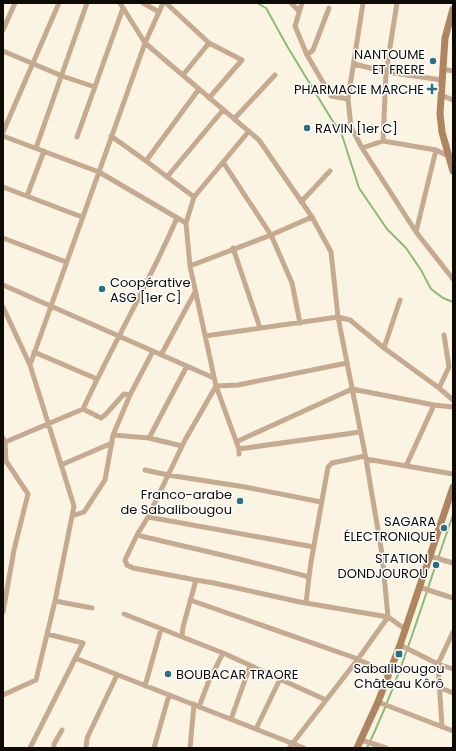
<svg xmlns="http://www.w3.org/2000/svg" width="456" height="751" font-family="Poppins,sans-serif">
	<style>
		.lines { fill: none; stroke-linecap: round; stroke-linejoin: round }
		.stream { stroke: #8abc78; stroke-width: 2 }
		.street { stroke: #c6aa90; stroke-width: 5 }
		.secondary { stroke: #af855f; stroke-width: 7 }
		.poi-dot { fill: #2a707e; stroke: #fff; stroke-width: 1.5 }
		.labels { text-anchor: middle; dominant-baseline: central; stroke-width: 3; stroke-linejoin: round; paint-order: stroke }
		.poi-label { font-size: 13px; fill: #0d0b06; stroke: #fff; text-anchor: end }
	</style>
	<rect width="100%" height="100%" fill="#fbf4e3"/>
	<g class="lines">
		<path class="stream" d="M257,3L266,8L287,46L332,120L341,132L359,188L387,229L406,248L421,270L431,289L443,298L453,302
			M367,748C403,673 425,593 453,515"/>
		<path class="street" d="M120,3L145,43L259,140L312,217L331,252L338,317L366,459L382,554L388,617L358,659L289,748
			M143,3L159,12
			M166,3L209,43L242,60L209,98
			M291,3L299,11
			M302,3L295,26L307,55L331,96L348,99
			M363,3L348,99L351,127L362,148L416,232L453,279
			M3,30L15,3
			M3,51L62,76L95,87
			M307,55L313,50L329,8
			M354,64L386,72L442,80
			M442,69L453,71
			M183,75L209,43
			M441,95L453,100
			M234,119L275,75
			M3,132L59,3
			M3,136L99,172L186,223
			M111,136L146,161L194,197
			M77,137L123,8
			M383,141L386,72L397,3
			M36,148L87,3
			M362,148L383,141L436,150L450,157
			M146,161L199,89
			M223,162L271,235L292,283L300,323
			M167,177L223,110
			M3,187L82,217
			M27,196L44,151
			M301,202L330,171
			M416,232L436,150
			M3,238L66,262
			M233,248L260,328
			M190,266L271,235L312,217
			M3,285L214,378
			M3,307L30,365L74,506L55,601L36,680L3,695
			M205,336L338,317L350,320L384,348L439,388L453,400
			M384,348L400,300
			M34,352L97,379
			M161,355L195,292
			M347,363L238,385L216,386L185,440L148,517L137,535L125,560L127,565L133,568L196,580L214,583L300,602L388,617L405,629
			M30,365L145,43L163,3
			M439,388L449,367L444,335
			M83,409L101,418L105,415L124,394L130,395
			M113,435L149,438L182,446
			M3,438L5,443L6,461L28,494L14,550L3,612
			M149,438L187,366
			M236,442L352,389L434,405L453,407
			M3,443L83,409C113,344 149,283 177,218
			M239,449L360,432
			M239,454V449L216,386L190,266L186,223L194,197L249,131
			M366,459L453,474
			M61,465L112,443
			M406,466L434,405
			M145,470L168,475L245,487L321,502
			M72,516L84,512L105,480L113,435L130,395L153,351
			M148,517L314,547
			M137,535C194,549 252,561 309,577L311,562L328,467L332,463L365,456
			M429,556L453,563
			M419,587L453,598
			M190,600L358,659L388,674
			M55,601L92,608
			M306,603L309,577
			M124,614L223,653L326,700
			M182,636L183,627L196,580
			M400,645L438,664L453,669
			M75,658L304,748
			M145,686L161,629
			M439,687L453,693
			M378,702L453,731
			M199,707L208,683L223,653
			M231,719L250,666
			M442,727L438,664L453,632
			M256,729L280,679
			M361,740L386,748
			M30,748L83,643L47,634
			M54,748V744L62,730
			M86,748L87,738L117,675
			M154,748L169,695
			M190,748L194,704"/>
		<path class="secondary" d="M453,9L445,38L440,114L442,132L453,171
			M357,748L378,702L400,645L453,487"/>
	</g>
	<g class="poi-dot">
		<circle cx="433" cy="61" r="4"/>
		<path d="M430 83h4v4h4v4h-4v4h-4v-4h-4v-4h4z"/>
		<circle cx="307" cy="128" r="4"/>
		<circle cx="102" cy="289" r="4"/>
		<circle cx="240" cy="501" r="4"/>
		<circle cx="444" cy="528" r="4"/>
		<circle cx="436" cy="565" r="4"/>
		<rect x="395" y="650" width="8" height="8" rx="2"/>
		<circle cx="168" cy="674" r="4"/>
	</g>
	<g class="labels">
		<g class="poi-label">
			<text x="425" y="54">NANTOUME<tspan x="425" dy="15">ET FRERE</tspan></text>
			<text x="424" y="89">PHARMACIE MARCHE</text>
			<text x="315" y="128" text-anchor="start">RAVIN [1er C]</text>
			<text x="110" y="282" text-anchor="start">Coopérative<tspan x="110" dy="15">ASG [1er C]</tspan></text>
			<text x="232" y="494">Franco-arabe<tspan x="232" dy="15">de Sabalibougou</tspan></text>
			<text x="436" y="521">SAGARA<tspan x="436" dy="15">ÉLECTRONIQUE</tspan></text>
			<text x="428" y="558">STATION<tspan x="428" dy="15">DONDJOUROU</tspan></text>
			<text x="399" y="668" text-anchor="middle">Sabalibougou<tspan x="399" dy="15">Château Kôrô</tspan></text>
			<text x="176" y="674" text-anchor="start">BOUBACAR TRAORE</text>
		</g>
	</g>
	<rect width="456" height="751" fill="none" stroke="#0d0b06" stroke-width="8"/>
</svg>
